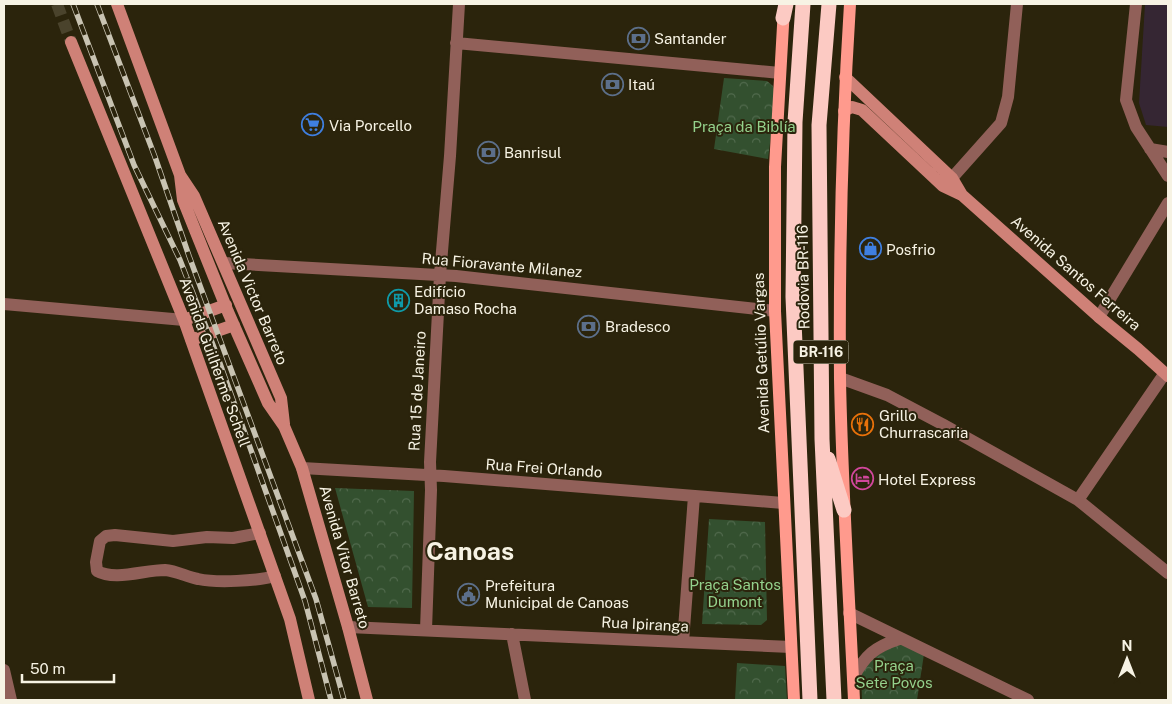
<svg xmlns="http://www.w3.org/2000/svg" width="1172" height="704" font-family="'Public Sans',sans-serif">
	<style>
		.education { fill: #352633 }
		.forest { fill: url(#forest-crowns) }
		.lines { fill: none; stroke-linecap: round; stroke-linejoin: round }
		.secondary-tunnel { stroke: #4a432c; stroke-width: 12; stroke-dasharray: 12 6; stroke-linecap: butt }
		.street { stroke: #916059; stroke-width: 12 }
		.secondary { stroke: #cf8177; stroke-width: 12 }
		.primary { stroke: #ff9a8d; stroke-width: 12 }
		.highway { stroke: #fccac3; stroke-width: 15 }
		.rail-casing { stroke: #c8c3b2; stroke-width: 5.5 }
		.rail { stroke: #2b240c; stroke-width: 4; stroke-dasharray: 11; stroke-linecap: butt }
		.labels { text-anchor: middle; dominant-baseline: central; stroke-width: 4; stroke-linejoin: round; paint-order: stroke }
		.shield { fill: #2b240c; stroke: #bab5a3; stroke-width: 1 }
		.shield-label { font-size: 14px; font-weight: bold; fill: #f7f3e4 }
		.poi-label { font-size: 15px; fill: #f7f3e4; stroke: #2b240c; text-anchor: start }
		.park-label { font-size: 15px; fill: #94d18c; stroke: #2b240c }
		.street-label { font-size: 15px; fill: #f7f3e4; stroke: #2b240c }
		.town-label { font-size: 25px; font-weight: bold; fill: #f7f3e4; stroke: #2b240c }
	</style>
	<defs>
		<pattern id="forest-crowns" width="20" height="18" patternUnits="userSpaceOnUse" patternTransform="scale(1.25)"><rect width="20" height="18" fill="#33502f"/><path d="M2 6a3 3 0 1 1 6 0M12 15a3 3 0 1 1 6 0" fill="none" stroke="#516a4d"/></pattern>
	</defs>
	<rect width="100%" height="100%" fill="#2b240c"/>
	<path class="education" d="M1145,4H1168V127L1146,125L1139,103Z"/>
	<path class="forest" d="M724,78L767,81L773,86L776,95L768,159L714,149Z
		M335,488L414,491L412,608L368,607Z
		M709,519L765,522L767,620L761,625L702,624Z
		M898,643L924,654L917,700H862L861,672L868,661Z
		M737,663L785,666L787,700H735Z"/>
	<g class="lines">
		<path class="secondary-tunnel" d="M57,4L71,42"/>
		<path class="street" d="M1136,4L1126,100L1136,127L1168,176
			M456,43L780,73
			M1150,149L1168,152
			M944,185L952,178L1001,123L1008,97L1017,4
			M224,263L456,276L775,311
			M4,304L184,320
			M1099,317L1168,203
			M840,378L887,395L942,424L1078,500L1168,573
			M302,468L444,476L783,503
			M1078,500L1165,373
			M260,533L233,538L207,537L173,541L115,535L106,536L100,541L96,562L97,571C115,581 144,570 165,570C177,571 187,577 198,579C217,583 257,581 275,576
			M849,613L1028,700
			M348,627L791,647
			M426,630L431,490L430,462L440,275L450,156L459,4
			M512,634L525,700
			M683,642L694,496
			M4,670L11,700
			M853,678C865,655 875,647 899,639"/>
		<path class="secondary" d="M117,4L180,175L194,196L281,398L284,424
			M71,42L184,320L290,619L309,700
			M845,77L952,178L962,195L1099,317L1138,349L1168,376
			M844,111L852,107L862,110L943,186L962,195
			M180,175L183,200L228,312L268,403L284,426L302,468L348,627L367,700
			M184,320L226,305
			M191,340L234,325"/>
		<path class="primary" d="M850,4C842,129 839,253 840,379C842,486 849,593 854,700
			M784,8L775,167V311L794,700"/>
		<path class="highway" d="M803,4L795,122L793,297L810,700
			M829,4L819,125L822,439L834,700
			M783,18L786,4
			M828,459L844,510"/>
		<defs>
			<path id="rail" d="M73,4L134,165L180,260L218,358L305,601L331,700
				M97,4L155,157L189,256L316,599L344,700"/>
		</defs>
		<use href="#rail" class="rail-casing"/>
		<use href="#rail" class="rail"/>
	</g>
	<defs>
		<symbol id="bank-ring" viewBox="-11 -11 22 22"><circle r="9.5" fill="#2b240c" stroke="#5c6f8a" stroke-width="1.5"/><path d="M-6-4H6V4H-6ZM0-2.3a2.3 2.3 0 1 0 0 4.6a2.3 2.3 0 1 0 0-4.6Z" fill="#5c6f8a"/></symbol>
		<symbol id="supermarket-ring" viewBox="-11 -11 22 22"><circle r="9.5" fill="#2b240c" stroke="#3f7fe0" stroke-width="1.5"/><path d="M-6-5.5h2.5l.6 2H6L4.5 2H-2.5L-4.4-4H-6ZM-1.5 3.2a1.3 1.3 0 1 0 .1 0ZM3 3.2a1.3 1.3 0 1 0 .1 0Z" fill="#3f7fe0"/></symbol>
		<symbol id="shop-ring" viewBox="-11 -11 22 22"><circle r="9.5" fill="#2b240c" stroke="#3f7fe0" stroke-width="1.5"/><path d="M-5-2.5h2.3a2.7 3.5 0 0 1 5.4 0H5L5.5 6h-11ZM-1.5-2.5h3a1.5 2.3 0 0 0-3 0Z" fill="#3f7fe0"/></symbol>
		<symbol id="building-ring" viewBox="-11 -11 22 22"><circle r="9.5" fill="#2b240c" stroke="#0f9aa8" stroke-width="1.5"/><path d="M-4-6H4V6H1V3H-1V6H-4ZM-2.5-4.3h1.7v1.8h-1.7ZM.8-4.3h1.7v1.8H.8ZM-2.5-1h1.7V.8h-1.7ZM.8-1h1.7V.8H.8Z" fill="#0f9aa8"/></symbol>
		<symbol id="restaurant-ring" viewBox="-11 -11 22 22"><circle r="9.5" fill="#2b240c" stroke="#e8710a" stroke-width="1.5"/><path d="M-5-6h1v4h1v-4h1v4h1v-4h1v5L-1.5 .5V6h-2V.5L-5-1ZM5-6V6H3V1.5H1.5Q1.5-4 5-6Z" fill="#e8710a"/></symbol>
		<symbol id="hotel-ring" viewBox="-11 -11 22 22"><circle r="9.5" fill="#2b240c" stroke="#d1479c" stroke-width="1.5"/><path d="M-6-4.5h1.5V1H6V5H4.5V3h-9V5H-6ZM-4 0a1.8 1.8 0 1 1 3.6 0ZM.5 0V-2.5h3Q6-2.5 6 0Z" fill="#d1479c"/></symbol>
		<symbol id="civic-ring" viewBox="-11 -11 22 22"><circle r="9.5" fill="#2b240c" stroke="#5c6f8a" stroke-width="1.5"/><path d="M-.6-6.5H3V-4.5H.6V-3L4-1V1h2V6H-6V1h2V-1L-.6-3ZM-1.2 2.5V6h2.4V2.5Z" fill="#5c6f8a"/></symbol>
	</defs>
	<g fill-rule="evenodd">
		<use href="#bank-ring" x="626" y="26" width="25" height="25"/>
		<use href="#bank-ring" x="600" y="72" width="25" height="25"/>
		<use href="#supermarket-ring" x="300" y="112" width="25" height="25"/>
		<use href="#bank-ring" x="476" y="140" width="25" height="25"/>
		<use href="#shop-ring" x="858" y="236" width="25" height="25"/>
		<use href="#building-ring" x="386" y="288" width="25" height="25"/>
		<use href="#bank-ring" x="576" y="314" width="25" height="25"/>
		<use href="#restaurant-ring" x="850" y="412" width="25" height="25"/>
		<use href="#hotel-ring" x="850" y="466" width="25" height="25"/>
		<use href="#civic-ring" x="456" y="582" width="25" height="25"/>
	</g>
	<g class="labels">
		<rect class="shield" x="793.5" y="340.5" width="55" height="23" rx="4"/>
		<g class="shield-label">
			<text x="821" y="352">BR-116</text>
		</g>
		<g class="poi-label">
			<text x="654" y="38">Santander</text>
			<text x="628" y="84">Itaú</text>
			<text x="329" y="125">Via Porcello</text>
			<text x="504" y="152">Banrisul</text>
			<text x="886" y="249">Posfrio</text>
			<text x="414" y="291">Edifício<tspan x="414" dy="17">Damaso Rocha</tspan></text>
			<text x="605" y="326">Bradesco</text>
			<text x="879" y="415">Grillo<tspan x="879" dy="17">Churrascaria</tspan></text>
			<text x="878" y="479">Hotel Express</text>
			<text x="485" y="585">Prefeitura<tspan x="485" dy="17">Municipal de Canoas</tspan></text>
		</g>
		<g class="park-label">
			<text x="744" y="126">Praça da Biblía</text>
			<text x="735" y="584">Praça Santos<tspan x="735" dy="17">Dumont</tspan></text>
			<text x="894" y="665">Praça<tspan x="894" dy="17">Sete Povos</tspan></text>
		</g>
		<g class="street-label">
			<text transform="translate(502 265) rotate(5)">Rua Fioravante Milanez</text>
			<text transform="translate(1076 273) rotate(41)">Avenida Santos Ferreira</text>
			<text transform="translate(803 277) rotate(-91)">Rodovia BR-116</text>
			<text transform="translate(253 292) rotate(67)">Avenida Victor Barreto</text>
			<text transform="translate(761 353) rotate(-92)">Avenida Getúlio Vargas</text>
			<text transform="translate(215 362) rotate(70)">Avenida Guilherme Schell</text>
			<text transform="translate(417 391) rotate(-87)">Rua 15 de Janeiro</text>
			<text transform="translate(544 468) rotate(4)">Rua Frei Orlando</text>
			<text transform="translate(345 557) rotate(74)">Avenida Vitor Barreto</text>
			<text transform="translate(645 624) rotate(3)">Rua Ipiranga</text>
		</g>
		<g class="town-label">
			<text x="470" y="551">Canoas</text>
		</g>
	</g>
	<rect width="1172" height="704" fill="none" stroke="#f7f3e4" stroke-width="10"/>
	<g transform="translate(1127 659)" stroke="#2b240c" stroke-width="4" paint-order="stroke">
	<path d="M0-4L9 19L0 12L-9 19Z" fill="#f7f3e4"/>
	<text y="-8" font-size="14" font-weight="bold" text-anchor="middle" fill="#f7f3e4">N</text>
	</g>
	<path d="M22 674v8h92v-8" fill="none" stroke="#f7f3e4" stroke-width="2.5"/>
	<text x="30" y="674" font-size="15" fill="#f7f3e4" stroke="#2b240c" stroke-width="4" paint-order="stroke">50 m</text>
</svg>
